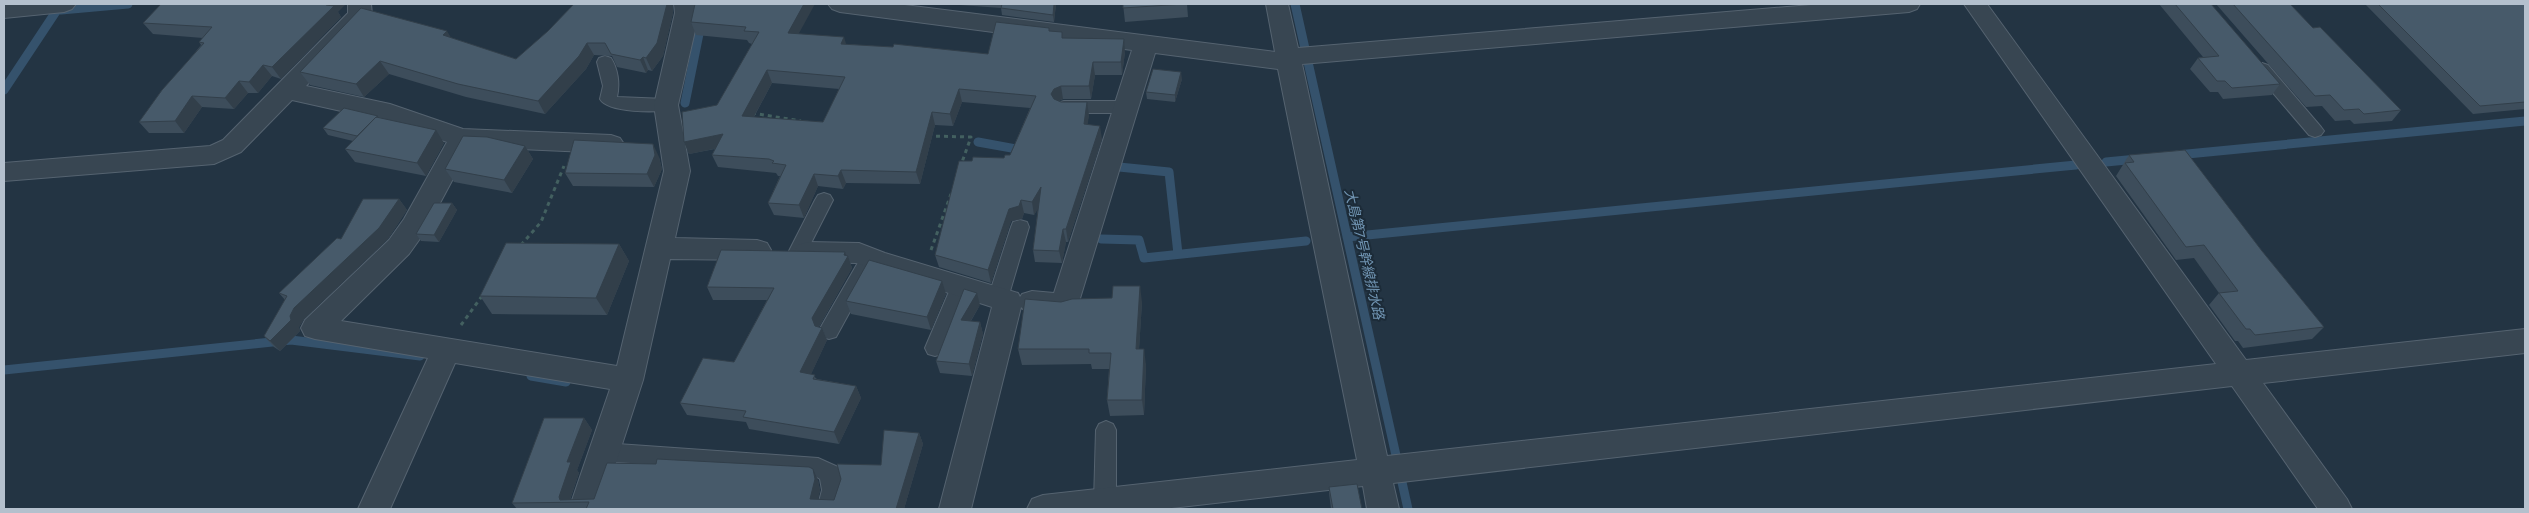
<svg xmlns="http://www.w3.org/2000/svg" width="2529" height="513" font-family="Commissioner,'Noto Sans JP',sans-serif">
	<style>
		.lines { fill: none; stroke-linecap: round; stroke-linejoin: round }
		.stream { stroke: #35526c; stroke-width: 9 }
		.service-casing { stroke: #556370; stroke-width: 2 }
		.minor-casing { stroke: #556370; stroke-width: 2 }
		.path { stroke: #436060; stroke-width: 3; stroke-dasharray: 4 4; stroke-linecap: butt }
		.service { fill: #384652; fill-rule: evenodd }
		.minor { fill: #384652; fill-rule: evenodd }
		.wall { fill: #3d4d5b; fill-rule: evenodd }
		.shaded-wall { fill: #323f4a }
		.building { fill: #475a6a; stroke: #323f4a; fill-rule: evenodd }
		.labels { text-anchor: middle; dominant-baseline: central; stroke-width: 4; stroke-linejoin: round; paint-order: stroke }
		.water-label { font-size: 14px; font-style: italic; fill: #7195b3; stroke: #1c2b38 }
	</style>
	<rect width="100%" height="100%" fill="#233443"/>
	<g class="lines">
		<path class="stream" d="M1295,4L1408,509
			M61,10L128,4
			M4,90L57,10
			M685,103L705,4
			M978,142L1022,150
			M2177,155L2525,121
			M2106,162L2137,159
			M1119,167L1169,172L1178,254
			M1347,237L2076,165
			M1101,239L1139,240L1144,258L1306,241
			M4,370L291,340L420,356
			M531,376L566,382"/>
		<defs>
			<path id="service" d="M605,56L611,58C618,69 620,84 617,97L666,99L672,101L675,105L672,109C657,113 608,113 600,99L603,86L597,62L599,58Z
				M2262,63L2268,65L2321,127L2324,131L2321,135L2315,137L2309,135L2256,73L2254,69L2256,65Z
				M1064,101H1126L1132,103L1135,107L1132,111L1126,113H1064L1058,111L1055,107L1058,103Z
				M824,193L830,195L833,200L807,251L805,256L798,258L791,256L789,251L815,200L818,195Z
				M1020,220L1027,222L1029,227L1008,298L1005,303L998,306L991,303L988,298L1011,227L1013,222Z
				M867,257L874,259L876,264L836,337L829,339L822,337L819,331L822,325L860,259Z
				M961,280L968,282L971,287L945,348L942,354L935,356L928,354L925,348L951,287L954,282Z
				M1106,421L1113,424L1116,430V502L1113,509H1099L1094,502L1096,430L1099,424Z
				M603,443L818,458L838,467L844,490L839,509H817L822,490L820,479L815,476L603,461L596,458L593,452L596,446Z"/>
			<path id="minor" d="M4,4H76L72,9L64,12L4,18Z
				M348,4H371L372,15L306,86L390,104L463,129L611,135L620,138L624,144L620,150L611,153L470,147L424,233L409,254L341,321L617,366L664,171L654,105L675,13L674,4H698L699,13L678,105L690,171L675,238L757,240L767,243L771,250L767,257L757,260L670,259L643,380L601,509H569L610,389L455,363L390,509H358L428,358L315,339L305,336L301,328L305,320L389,240L404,219L447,142L386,121L292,100L241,152L214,164L4,181V163L210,146L223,140L348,13Z
				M828,4H897L1275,52L1266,4H1288L1298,48L1823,4H1920L1917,9L1909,12L1302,64L1387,456L2216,364L1964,4H1987L2246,360L2525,329V353L2263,383L2347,499L2352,509H2318L2232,386L1393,483L1399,509H1367L1363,486L1163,509H1027L1032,499L1043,495L1357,460L1278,69L1155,53L1078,305L1074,313C1061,317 1030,318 1021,307L971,509H939L992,307L856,263L808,262L798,259L794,252L798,245L808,242L859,243L885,253L1018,293L1020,297L1022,294L1032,291L1054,293L1132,50L840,12L832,9Z"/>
		</defs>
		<use href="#service" class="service-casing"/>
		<use href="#minor" class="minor-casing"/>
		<path class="path" d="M752,113L801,121
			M928,136L971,137L961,165
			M521,245L541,222L564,166
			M931,250L951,194
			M461,325L482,296"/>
		<use href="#service" class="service"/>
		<use href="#minor" class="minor"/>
	</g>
	<path class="wall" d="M574,4H673V13L663,56L652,71L648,70L646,73L617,67L612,56L594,55L586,69L545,114L466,97L389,74L364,97L310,85L300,72L451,38L516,59L548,31Z
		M695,4L799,34L846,44L988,54L1049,28L1050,31L1063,38L1125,52L1122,75H1095L1091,99H1063L1059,101L1089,115L1087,124L1102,139L1068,242H1066L1062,263L1035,262L1033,250L1038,208L1034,215L1024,213L1022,219L1011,221L991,283L939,267L935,255L972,161L1004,158L1010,155L1030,108L962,102L953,126L935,125L920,184L846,183L843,189L818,186L804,218L774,215L768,203L780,176H778L776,173L718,167L712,155L715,149L689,154L684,142L717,105L752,44L749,43L747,40L696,35L691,22ZM772,83L839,89L823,122L754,117Z
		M946,4H1056L1054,22L1002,15L1001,8Z
		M1123,4H1187L1188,17L1125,22Z
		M2159,4H2211L2280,84L2272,95L2223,99L2218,92H2210L2190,69L2198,58L2203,57Z
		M2216,4H2290L2313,28L2401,110L2392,121L2354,124L2350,120L2335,121L2322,106L2306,107Z
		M2365,4H2525V109L2473,114Z
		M338,12L341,17L281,79L272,76L258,93H248L234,109L202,107L184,133H149L139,122L201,45L199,42L203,38L153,34L143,23Z
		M1182,79L1175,102L1147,99L1146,92Z
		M380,117L444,143L426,176L355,162L345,149L353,141L328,135L323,128Z
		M525,146L533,159L512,193L454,182L445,169Z
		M2129,155L2262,251L2324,327L2312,339L2243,348L2238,341H2235L2209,305L2219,293L2194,258L2176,260L2116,176Z
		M659,157L662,169L654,187L573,186L565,173Z
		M399,199L407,210L388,239L304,319L299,327L300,331L280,351L274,347L264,336L285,300L279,293L341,239Z
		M452,203L457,210L439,242L421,241L416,234Z
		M619,244L629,261L607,315L492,314L480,296Z
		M845,252L846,256H848L852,268L819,327L822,328L827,340L811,374L817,379L856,386L861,398L839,444L749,429L746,422L687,415L680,403L734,362L767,300H713L707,287Z
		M946,294L931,330L851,314L846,301Z
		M1061,302H1142L1139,349L1146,365L1144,415L1110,416L1107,400L1109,369H1092L1091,364L1022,365L1018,349Z
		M980,305L971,321L980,322L983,334L972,376L940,373L936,361Z
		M584,418L592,430L577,470L579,473L570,500L594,499L818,480L820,490L818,499L834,500L881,465L919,433L923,444L904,509H517L512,503Z
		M1329,487L1362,509H1331L1329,493Z"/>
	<path class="shaded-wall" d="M327,4H346L338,12L341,17L281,79L272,67Z
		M667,4H673V13L663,56L652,71L646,58Z
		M804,4H815L792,46L788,33Z
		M1054,4H1056L1054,22L1053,15Z
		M447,31L455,44L443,35Z
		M844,37L848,50L841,44Z
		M1124,39L1125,52L1122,75L1121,62Z
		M587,43L594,55L586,69L545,114L538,101Z
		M643,57L648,70L646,73L640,60Z
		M380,61L389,74L364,97L356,84Z
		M1093,62L1095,75L1091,99L1089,86Z
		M263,65L272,76L258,93L249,82Z
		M767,70L772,83L747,129L742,116Z
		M1181,72L1182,79L1175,102V95Z
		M239,81L248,93L234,109L225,98Z
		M1061,86L1063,99L1056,102L1051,94L1054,89Z
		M959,89L962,102L953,126L950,114Z
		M192,96L202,107L184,133L175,121Z
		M1087,102L1089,115L1086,137L1084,124Z
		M932,112L935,125L920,184L916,172Z
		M1100,126L1102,139L1068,242L1066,229Z
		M436,130L444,143L426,176L417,163Z
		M723,134L728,146L689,154L684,142Z
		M653,144L659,157L662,169L654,187L647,174Z
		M525,146L533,159L512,193L504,180Z
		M841,170L846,183L843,189L838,176Z
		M814,174L818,186L804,218L799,205Z
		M1041,187L1044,200L1034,215L1032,202Z
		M399,199L407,210L388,239L304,319L299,327L300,331L280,351L270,341L294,308Z
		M1021,200L1024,213L1022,219L1011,221L991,283L988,270L1009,209Z
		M452,203L457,210L439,242L434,235Z
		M1063,229L1066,242L1062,263L1059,251Z
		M619,244L629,261L607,315L596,298Z
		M845,252L847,257L848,256L852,268L817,330L822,328L827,340L806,385L800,372L812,318Z
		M942,281L946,294L931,330L927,317Z
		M1140,286L1142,302L1138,365L1136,349Z
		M977,293L980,305L964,332L961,320Z
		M980,322L983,334L972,376L969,364Z
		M1144,349L1146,365L1144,415L1142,400Z
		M856,386L861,398L839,444L834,432Z
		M584,418L592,430L577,470L579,473L569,502H562L559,497L567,462Z
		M919,433L923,444L904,509H896Z
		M813,469L818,480L820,490L816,509L810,499Z"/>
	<path class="building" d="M161,4H327L326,5L334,6L272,67L263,65L249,82L239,81L225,98L192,96L175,121L139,122L162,90L204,43L199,42L212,27L143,23Z
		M574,4H667L657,43L646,58L643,57L640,60L611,54L605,43H587L579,56L538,101L458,84L380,61L356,84L300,72L361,8L447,31L443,35L516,59L548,31Z
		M695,4H804L788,33L844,37L841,44L893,47L894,44L988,54L996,22L1049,28V31L1062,32V38L1124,39L1121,62H1093L1089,86H1061L1054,89L1051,94L1054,99L1061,102H1087L1084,124L1100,126L1066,229H1063L1059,251L1033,250L1041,187L1032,202L1021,200L1019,206L1009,209L988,270L935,255L959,161H972L973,157L1004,158L1005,155H1010L1036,96L959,89L950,114L932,112L916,172L841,170L838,176L814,174L799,205L768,203L786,165L772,163L774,161L769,159L712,155L723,134L684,142L682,112L717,105L759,32L744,31L746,27L691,22ZM767,70L845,77L823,122L742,116Z
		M1002,4H1054L1053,15L1001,8Z
		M1123,4H1184L1123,8Z
		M2175,4H2211L2280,84L2232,88L2225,81H2217L2198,58L2219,56Z
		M2233,4H2290L2313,28L2320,27L2401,110L2364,114L2359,109L2344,110L2330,95L2315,96Z
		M2378,4H2525V102L2480,106Z
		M1153,69L1181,72L1175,95L1146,92Z
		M344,108L378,116L377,117H376L357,136L323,128Z
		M376,117L436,130L417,163L345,149Z
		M463,136L487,137L525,146L504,180L445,169Z
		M574,140L653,144L655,155L647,174L565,173Z
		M2185,150L2262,251L2324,327L2255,335L2250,329H2246L2219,293L2238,291L2204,245L2186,247L2125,163L2134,162L2129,155Z
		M363,199H399L379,228L294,308L290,316L291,320L270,341L264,336L287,296L279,293L337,238L341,239Z
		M434,203H452L434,235L416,234Z
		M506,243L619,244L596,298L480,296Z
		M721,250L845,252L844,255L848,256L812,318L815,326L822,328L800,372L815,375L813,379L856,386L834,432L743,417L746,411L680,403L703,358L734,362L774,288L707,287Z
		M869,260L942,281L927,317L846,301Z
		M1113,286H1140L1136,349H1144L1142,400H1107L1111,353H1089V349H1018L1025,299L1061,302L1072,299L1112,298Z
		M964,289L977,293L961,320L980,322L969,364L936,361Z
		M544,418H584L567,462H571L559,497L560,500L594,499L607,463L656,464L657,459L809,467L813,469L815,479L810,499L834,500L841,479L837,464L881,465L884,430L919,433L896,509H586L589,502L512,503Z
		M1357,484L1362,509H1333L1329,487Z"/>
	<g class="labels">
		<g class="water-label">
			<text transform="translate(1365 254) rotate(77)">大島第7号幹線排水路</text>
		</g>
	</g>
	<rect width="2529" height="513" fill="none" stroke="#b4c0cd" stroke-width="10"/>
</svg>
